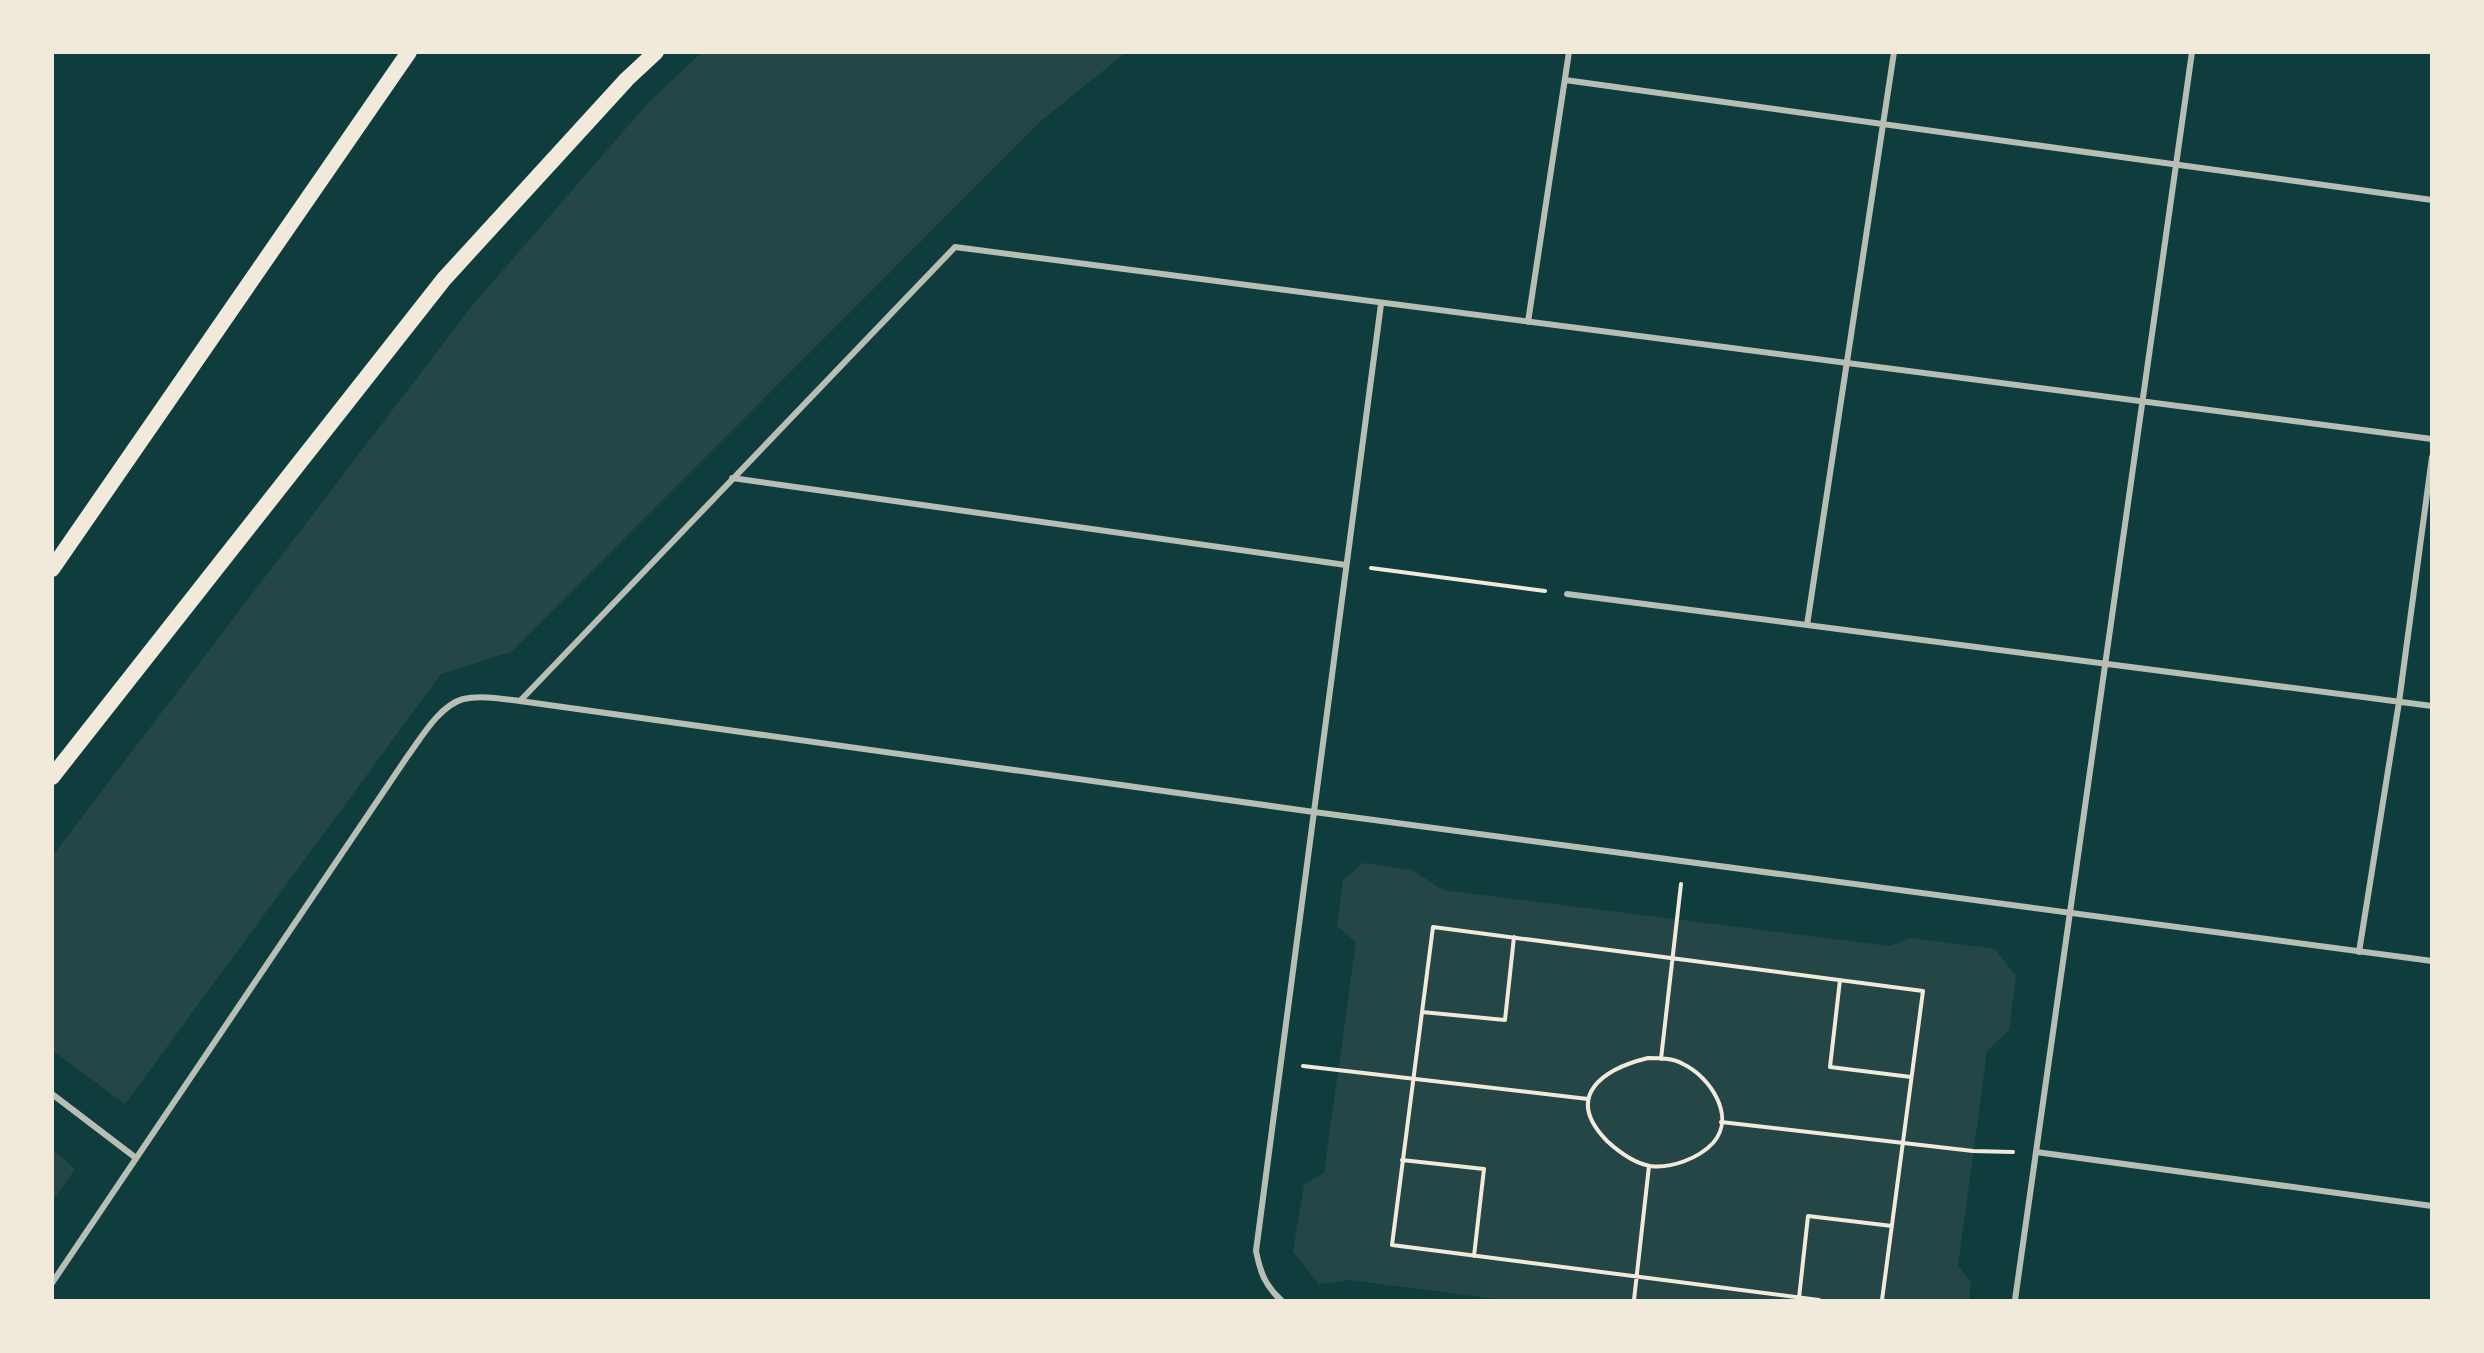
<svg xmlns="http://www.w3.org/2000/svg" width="2484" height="1353" font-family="Commissioner,sans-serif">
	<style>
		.green { fill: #244646 }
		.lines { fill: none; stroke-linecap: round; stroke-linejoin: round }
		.path { stroke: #f1e9da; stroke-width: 4 }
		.minor { stroke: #b8beb3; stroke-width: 6 }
		.trunk { stroke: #f1e9da; stroke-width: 16 }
	</style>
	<rect width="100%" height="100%" fill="#0f3d3e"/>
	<path class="green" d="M701,53H1125L1041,121L511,652L441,674L125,1104L53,1051V855L471,307L647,104Z
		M1363,863L1412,870L1443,890L1889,946L1911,938L1995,949L2016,976L2009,1030L1987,1051L1958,1266L1971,1283L1969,1300H1505L1349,1280L1319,1284L1293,1252L1304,1185L1324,1173L1356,942L1337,926L1343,880Z
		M53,1150L75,1169L53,1201Z"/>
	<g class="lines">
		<path class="path" d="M1371,568L1545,591
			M1840,980L1830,1067L1911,1077
			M1422,1012L1505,1020L1514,937
			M1648,1058C1659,1058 1673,1058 1683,1064C1709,1076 1737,1116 1713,1143C1699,1158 1671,1169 1650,1166C1634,1163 1619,1152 1607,1141C1563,1096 1603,1069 1648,1058Z
			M1661,1059L1681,884
			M1303,1066L1588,1099
			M1721,1122L1973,1151L2013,1152
			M1402,1160L1484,1169L1474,1256
			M1799,1298L1808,1216L1892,1226
			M1634,1300L1649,1166
			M1819,1300L1392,1245L1433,927L1923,991L1882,1300"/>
		<path class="minor" d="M1565,80L2432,200
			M1528,322L1569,52
			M732,478L1346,565
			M1567,594L2432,706
			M1807,625L1894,52
			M520,701L955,247L2432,439
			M2359,952L2399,702L2432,457
			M52,1094L136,1158
			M2036,1152L2432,1206
			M52,1283L407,757C421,738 439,706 463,699C481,695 503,699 520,701L1314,812L2432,961
			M1281,1300C1265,1286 1260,1271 1256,1251L1381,304
			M2015,1300L2192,52"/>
		<path class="trunk" d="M52,569L409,52
			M52,777L444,279L627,79L656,52"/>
	</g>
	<rect width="2484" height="1353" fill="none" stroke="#f1e9da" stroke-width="108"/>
</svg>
